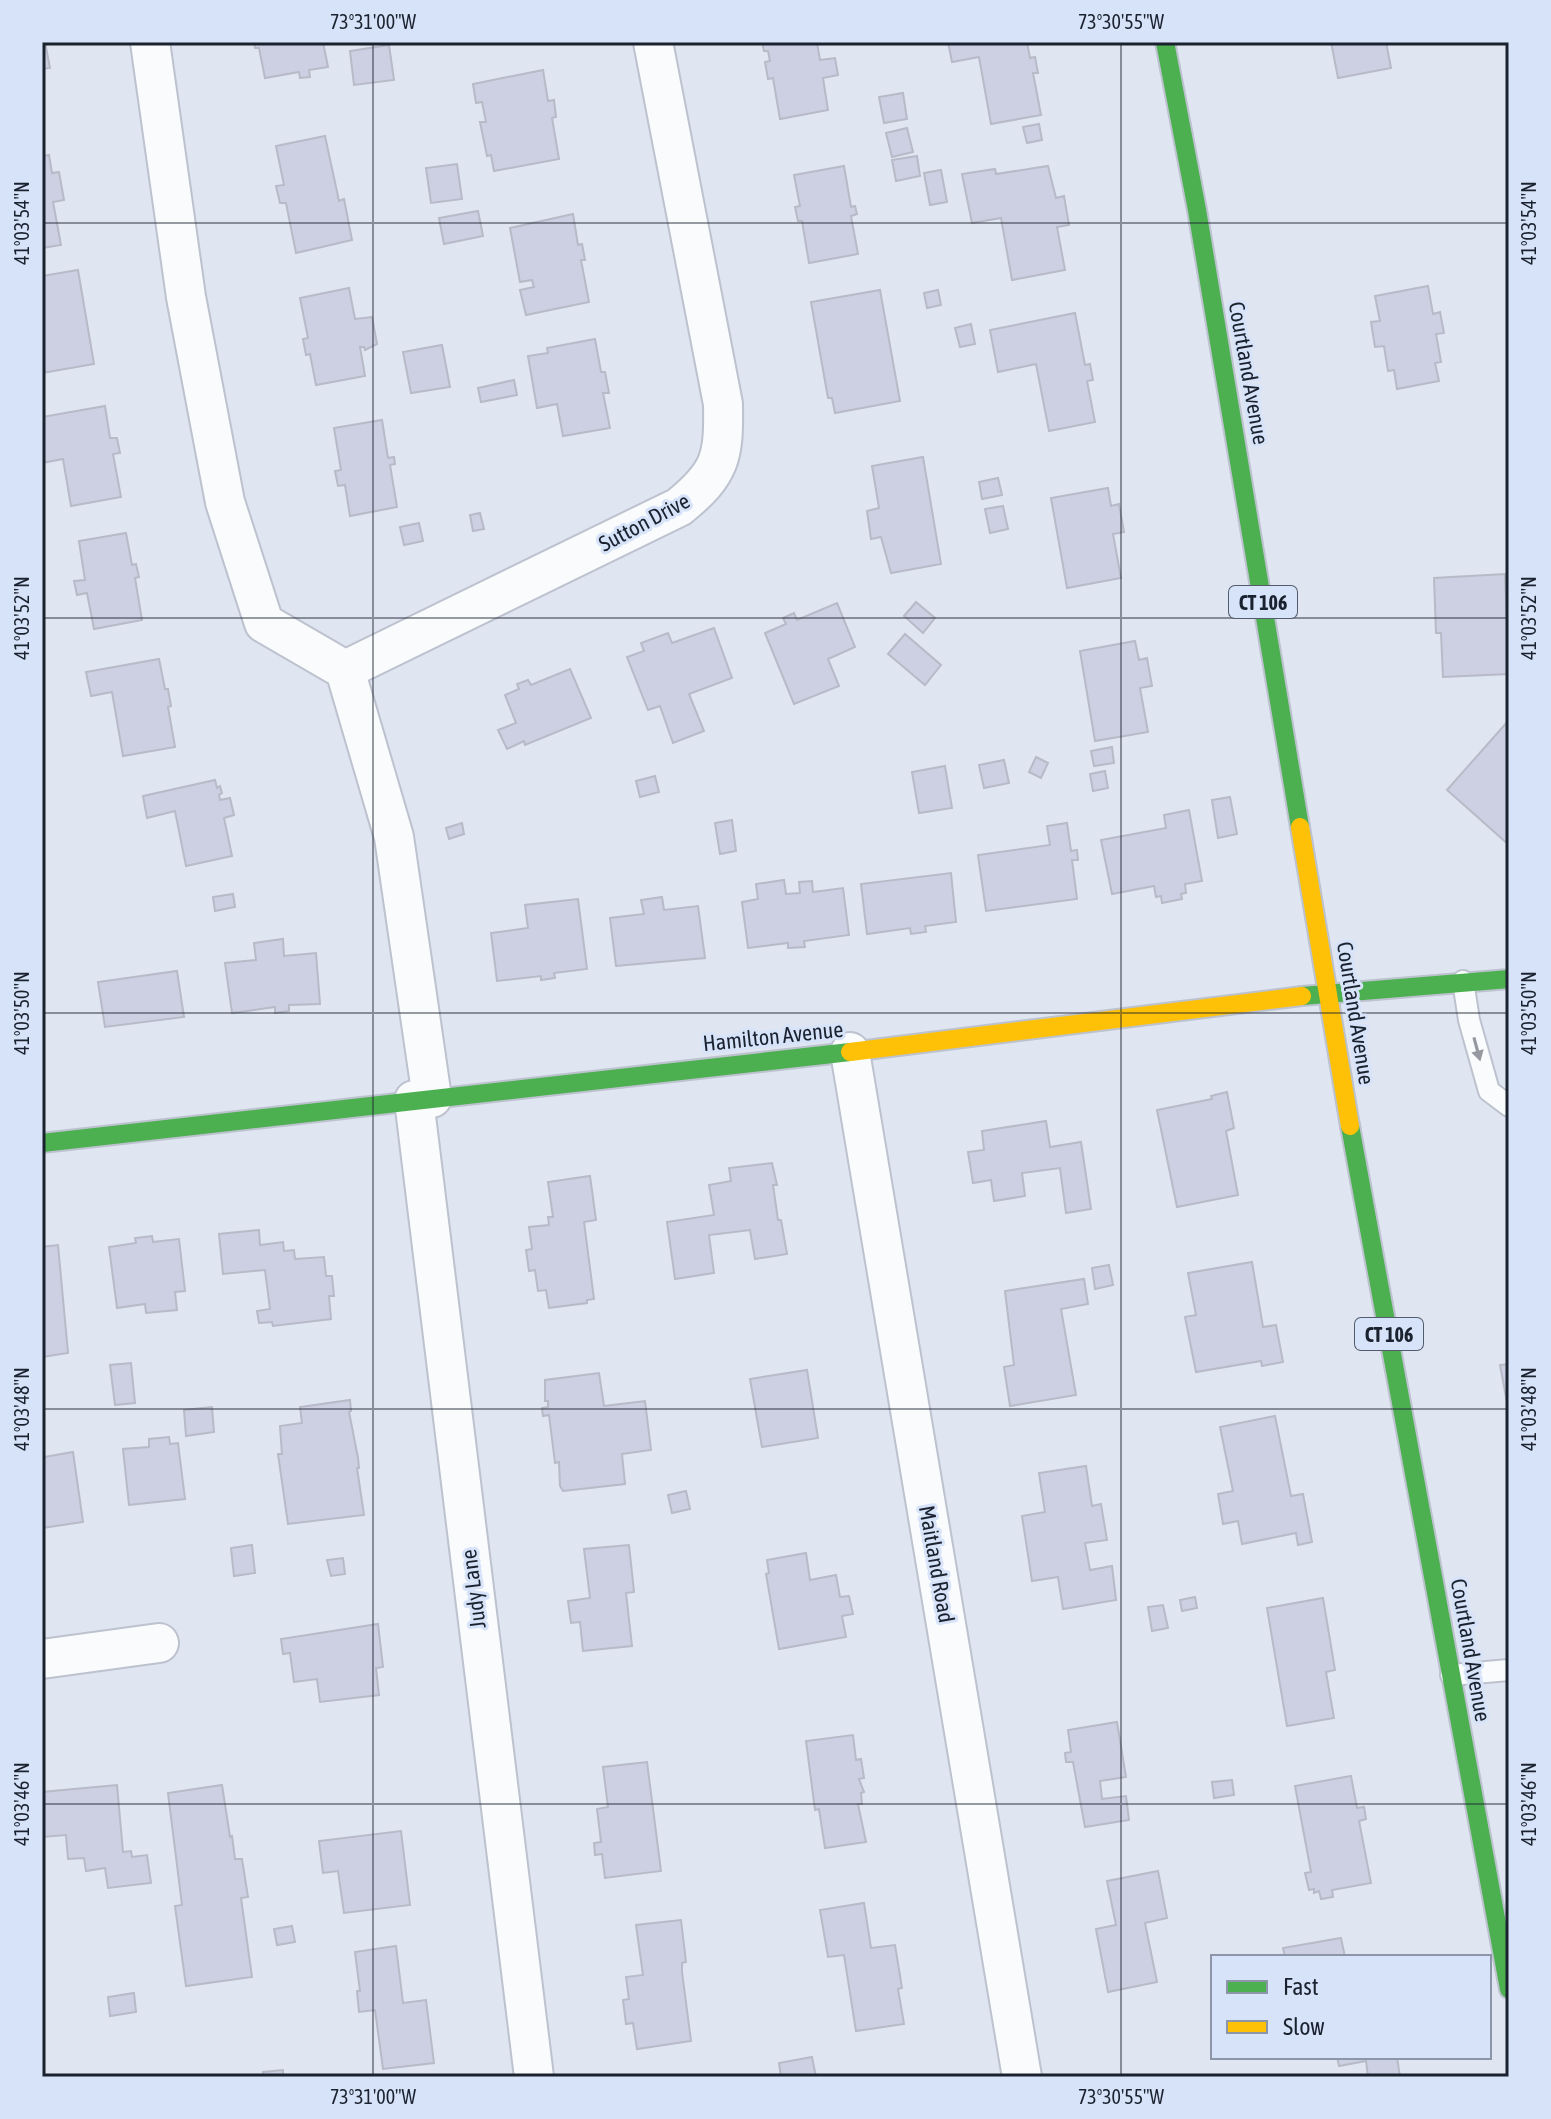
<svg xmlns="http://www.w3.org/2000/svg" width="1551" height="2119" font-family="'Asap Condensed',sans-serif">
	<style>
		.building { fill: #cdd0e3; stroke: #b7bac7; stroke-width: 2 }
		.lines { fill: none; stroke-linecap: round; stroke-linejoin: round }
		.lane-casing { stroke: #bcc2ce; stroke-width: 24 }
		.street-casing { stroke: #bcc2ce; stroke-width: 42 }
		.fast-casing { stroke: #bcc2ce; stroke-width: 22 }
		.slow-casing { stroke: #bcc2ce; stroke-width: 22 }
		.lane { stroke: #fafbfd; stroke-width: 20 }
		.street { stroke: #fafbfd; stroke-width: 38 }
		.fast { stroke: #4caf50; stroke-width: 18 }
		.slow { stroke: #ffc107; stroke-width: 18 }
		.oneway { fill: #9699a0 }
		.ticks { fill: none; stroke: #1b222f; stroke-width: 2; stroke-opacity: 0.45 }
		.labels { text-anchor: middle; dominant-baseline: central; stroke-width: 6; stroke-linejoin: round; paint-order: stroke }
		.shield { fill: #d7e3f9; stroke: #535c6c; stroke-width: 2 }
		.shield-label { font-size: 20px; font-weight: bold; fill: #1b222f }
		.street-label { font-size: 22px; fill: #1b222f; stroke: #d7e3f9 }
		.neatline { fill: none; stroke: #1b222f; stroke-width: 3 }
		.ticks-label { font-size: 20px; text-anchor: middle; fill: #1b222f }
	</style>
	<rect width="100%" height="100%" fill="#dfe5f1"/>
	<path class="building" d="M42,42H45L50,68L42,69Z
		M254,42H323L328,67L309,70L310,77L300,78L299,72L265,78L259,48H255Z
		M762,42H820L817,43L820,60L835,58L838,75L823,78L828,110L780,119L773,78L768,79L765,62L770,61L768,51H764Z
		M948,42H1027L1030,58L1035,57L1038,73H1033L1041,115L991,124L979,57L952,62Z
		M1331,42H1386L1391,68L1338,78Z
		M389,45L394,80L354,85L350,51Z
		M543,70L548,101L554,100L556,117L552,118L559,159L494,171L491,155L487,156L480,122H486L482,102L476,103L473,84Z
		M903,93L907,119L884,123L879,97Z
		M1039,124L1042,140L1027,143L1023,127Z
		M907,128L913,152L892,157L886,133Z
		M325,136L339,201L344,199L352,240L296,253L286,203H280L276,186L284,185L276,146Z
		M49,155L52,173L59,172L64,200L53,202L61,245L42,248V156Z
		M917,156L920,176L896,181L892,160Z
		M457,164L462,199L431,203L426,168Z
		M844,166L851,207L855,206L857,214L851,216L858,254L809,263L802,221H798L795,207L800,206L794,175Z
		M1048,166L1056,198L1064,196L1069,225L1057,227L1065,270L1012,280L1001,218L972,223L962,174L995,169L996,174Z
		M941,170L947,202L930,205L924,173Z
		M478,211L483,236L444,244L439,218Z
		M573,214L578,245L582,244L585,260H581L589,302L526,315L520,290L534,287L532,280L520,282L510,228Z
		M78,270L94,364L42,373V276Z
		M1428,286L1433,314L1440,312L1444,333L1436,334L1441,362L1435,363L1439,381L1397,389L1394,370L1388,371L1384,346L1375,347L1371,322L1380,321L1375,296Z
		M349,288L355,319L372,317L377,344L365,350L364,347H360L365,376L316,385L310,354L306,355L303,339L308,338L300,298Z
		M880,290L900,401L835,413L832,398H828L811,302Z
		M938,290L941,305L927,308L924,293Z
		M1075,313L1085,365L1090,364L1093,380L1087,381L1095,422L1049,431L1036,364L998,372L990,330Z
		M971,324L975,344L960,347L955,328Z
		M595,339L601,372H605L609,393H603L610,428L563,436L557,404L537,408L528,356L548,353L547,348Z
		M442,345L450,387L411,393L403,352Z
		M514,380L517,395L481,402L478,388Z
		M105,406L110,438H117L120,453L113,454L121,497L71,506L63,459L42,463V417Z
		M382,420L388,458L394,457L395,464L390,465L397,507L350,516L345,485L338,486L335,471L341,470L334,428Z
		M923,457L941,564L891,573L881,537L871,539L867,511L879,508L872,466Z
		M998,478L1002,495L982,499L979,482Z
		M1108,488L1111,506L1119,504L1124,532L1113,534L1121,578L1067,588L1051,498Z
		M1003,506L1008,529L990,533L985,509Z
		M480,513L484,529L473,531L470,515Z
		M419,523L423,541L404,545L400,527Z
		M126,533L132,565L136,564L139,577L135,578L142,620L94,629L87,593L77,595L74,581L85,580L79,541Z
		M1505,574L1509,674L1443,677L1441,633H1436L1434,578Z
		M916,602L935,618L923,633L904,616Z
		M837,603L855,647L828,659L839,686L794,704L765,633L786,624L783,618L794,613L797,620Z
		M714,628L732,678L689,694L704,731L673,743L660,706L648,710L627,657L644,651L641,643L668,633L672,643Z
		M905,634L941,665L925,685L888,654Z
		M1135,641L1139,660L1147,658L1152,686L1140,688L1148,732L1095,741L1080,651Z
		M159,659L165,689H168L171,706L168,707L175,747L123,756L112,692L91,696L86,672Z
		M570,669L591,718L525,745L524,741L507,749L498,730L516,723L505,695L519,689L517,684L528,680L531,685Z
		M1509,720V845L1447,790Z
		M1112,747L1114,763L1094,766L1091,751Z
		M1036,757L1048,763L1041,778L1029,772Z
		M1004,760L1009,783L984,788L979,765Z
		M945,766L952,808L919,813L912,772Z
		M1105,771L1108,788L1093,791L1090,774Z
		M655,776L659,792L640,797L636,781Z
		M215,780L217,788L220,786L222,793L219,795L220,800L230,798L234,815L224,818L232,856L186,866L175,811L147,818L143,796Z
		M1230,797L1237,834L1218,838L1212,800Z
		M1189,810L1202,881L1185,884L1186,893L1181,894L1182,899L1162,903L1161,896L1156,897L1154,886L1112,894L1101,840L1166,828L1164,815Z
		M732,820L736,851L720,854L715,823Z
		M462,823L464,834L449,839L446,828Z
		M1067,823L1071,851L1077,850L1078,860H1072L1077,899L986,911L978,855L1050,845L1047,826Z
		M951,873L956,922L925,926L926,932L911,934L910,928L867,934L861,884Z
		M784,880L786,894L800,893L799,882L812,881L813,892L843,888L849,935L804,941L805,947L788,948V943L748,948L742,902L758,899L756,884Z
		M233,894L235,907L215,911L213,897Z
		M662,897L664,910L698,906L705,958L616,966L610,918L644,914L641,900Z
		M578,899L587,969L554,973L555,978L541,980V976L497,981L491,933L528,928L525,905Z
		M283,939L284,956L316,953L320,1004L289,1005V1011L275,1013V1007L232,1013L225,963L256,960L254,943Z
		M177,971L184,1017L105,1027L98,982Z
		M1227,1092L1234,1128L1226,1131L1238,1195L1177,1207L1157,1110L1212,1099L1211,1096Z
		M1046,1121L1050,1147L1081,1142L1091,1209L1066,1213L1060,1168L1022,1173L1025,1196L994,1201L991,1180L973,1183L968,1152L984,1150L982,1131Z
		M772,1163L777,1185H773L778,1220H781L787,1254L755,1259L750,1230L709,1235L714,1273L675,1279L667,1222L714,1215L709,1185L731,1181L729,1168Z
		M590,1176L596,1220L584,1222L594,1299L587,1300V1303L549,1308L546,1290L538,1291L535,1270L529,1271L526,1250L532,1249L529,1227L549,1225L548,1217H553L548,1182Z
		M259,1230L260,1245L283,1242L284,1251L294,1250L295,1259L324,1257L326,1276H332L334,1296H329L331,1319L273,1326L272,1322L259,1323L257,1311L270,1309L265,1270L223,1274L219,1234Z
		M152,1236L153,1242L179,1239L185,1291L175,1292L177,1310L146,1313L145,1304L117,1308L109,1247L136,1243L135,1238Z
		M58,1245L68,1353L42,1357V1247Z
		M1252,1262L1263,1327L1276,1325L1283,1362L1262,1366L1261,1361L1196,1372L1185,1317L1196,1315L1188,1273Z
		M1109,1265L1113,1285L1095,1289L1092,1268Z
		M1084,1279L1088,1304L1061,1309L1076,1395L1010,1406L1004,1367L1014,1365L1005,1291Z
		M131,1363L135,1403L115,1405L110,1365Z
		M1509,1364V1413L1500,1365Z
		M807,1370L818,1438L762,1447L750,1379Z
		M599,1373L604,1406L645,1401L651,1450L622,1454L625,1484L563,1491L560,1486L559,1462L555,1463L549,1415L543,1416L542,1408L548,1407V1401H545V1380Z
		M350,1400L351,1411L349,1412L358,1458L359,1468H357L364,1515L288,1524L278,1454H282L280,1426L302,1423L300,1407Z
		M212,1407L214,1432L186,1436L184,1410Z
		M1275,1416L1291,1496L1303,1494L1312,1542L1298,1545L1296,1533L1242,1544L1238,1521L1223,1524L1218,1494L1233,1491L1220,1427Z
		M169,1437L170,1444L178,1443L185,1499L129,1505L123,1449L149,1447V1439Z
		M73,1452L83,1522L42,1528L44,1457Z
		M1086,1466L1092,1506L1101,1504L1107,1540L1085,1543L1090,1570L1112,1566L1116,1600L1063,1609L1058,1577L1032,1581L1022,1516L1045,1512L1039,1473Z
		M686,1491L690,1509L672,1513L668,1495Z
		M252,1545L255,1573L234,1576L231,1548Z
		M629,1545L634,1592L626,1593L632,1646L583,1651L580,1622L571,1623L568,1601L590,1598L584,1549Z
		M806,1553L810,1580L836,1575L840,1597L849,1596L853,1614L842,1616L846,1637L779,1649L766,1574L769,1573L767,1560Z
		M343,1558L345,1574L331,1576L327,1560Z
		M1195,1597L1197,1608L1182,1611L1180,1600Z
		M1323,1598L1335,1670L1326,1672L1334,1718L1287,1726L1267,1608Z
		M1163,1605L1168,1628L1152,1631L1148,1607Z
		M378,1624L383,1667L376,1668L379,1695L320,1702L317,1679L294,1682L290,1653L283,1654L281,1639Z
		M1117,1722L1126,1777L1100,1781L1102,1799L1126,1796L1129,1820L1085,1827L1073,1762H1066L1065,1753L1071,1752L1068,1730Z
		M853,1735L856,1760L861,1759L864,1778L859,1779L864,1792L861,1793L862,1804H858L866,1842L825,1848L819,1809L815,1810L806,1741Z
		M647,1762L661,1871L605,1878L602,1854L595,1855L594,1843L601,1842L597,1809L608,1807L603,1767Z
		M1351,1776L1357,1808L1364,1807L1366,1819L1359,1821L1371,1883L1332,1890L1333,1897L1321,1899L1319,1891L1314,1893V1889L1309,1890L1305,1873L1311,1872L1295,1786Z
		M1232,1780L1234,1795L1214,1798L1212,1782Z
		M117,1785L123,1852L131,1851L132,1857L147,1855L151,1883L108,1888L105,1868L86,1871L84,1858L68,1859L66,1835L42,1837V1792Z
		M222,1785L230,1837L232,1836L235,1859H242L248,1897L241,1898L252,1977L186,1986L175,1906L182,1905L168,1793Z
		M401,1831L410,1905L344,1913L338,1871L323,1873L319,1841Z
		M1158,1871L1167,1918L1145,1923L1157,1982L1108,1992L1096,1929L1116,1925L1107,1881Z
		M864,1903L871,1948L895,1945L902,1988L898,1989L904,2024L856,2031L844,1955L828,1957L820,1910Z
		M681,1920L686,1962L682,1963V1972L691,2041L637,2049L633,2023L626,2024L623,2000L629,1999L626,1977L643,1975L636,1925Z
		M292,1926L295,1942L277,1945L274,1929Z
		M1341,1938L1345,1957H1285L1283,1948Z
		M396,1946L403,2003L426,2000L434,2063L383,2069L375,2010L359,2012L357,1991H360L355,1952Z
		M134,1993L136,2012L110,2016L108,1997Z
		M812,2057L816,2077H781L779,2063Z
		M1337,2057H1397L1400,2077H1368L1366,2061L1339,2066Z
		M283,2070V2077H263V2072Z"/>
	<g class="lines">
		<defs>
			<path id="lane" d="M1463,981L1469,1020L1489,1091L1509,1106
				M1451,1675L1509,1670"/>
			<path id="street" d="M150,42L186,297L225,502L264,623L345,670L394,837L432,1098
				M345,670L679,507C721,473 724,457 723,404L653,42
				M850,1052L1022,2077
				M414,1100L534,2077
				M42,1659L159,1643"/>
			<path id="fast" d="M1165,42L1197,210L1300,827
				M1302,996L1509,979
				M1350,1126L1509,1989
				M42,1143L850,1052"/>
			<path id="slow" d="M1300,827L1350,1126
				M850,1052L1302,996"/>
		</defs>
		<use href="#lane" class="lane-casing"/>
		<use href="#street" class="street-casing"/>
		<use href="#fast" class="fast-casing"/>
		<use href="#slow" class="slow-casing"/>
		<use href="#lane" class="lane"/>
		<use href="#street" class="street"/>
		<use href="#fast" class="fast"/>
		<use href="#slow" class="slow"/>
	</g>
	<defs><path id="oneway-solid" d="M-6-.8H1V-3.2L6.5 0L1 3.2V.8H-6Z" transform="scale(2)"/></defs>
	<use class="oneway" href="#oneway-solid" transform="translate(1477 1049) rotate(75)"/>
	<path class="ticks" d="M373,42V2077M1121,42V2077M42,223H1509M42,618H1509M42,1013H1509M42,1409H1509M42,1804H1509"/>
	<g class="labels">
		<g class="shield">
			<rect x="1229" y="586" width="68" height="32" rx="6"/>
			<rect x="1355" y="1318" width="68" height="32" rx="6"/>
		</g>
		<g class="shield-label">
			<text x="1263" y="602">CT 106</text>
			<text x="1389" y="1334">CT 106</text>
		</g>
		<g class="street-label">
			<text transform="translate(1249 373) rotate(80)">Courtland Avenue</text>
			<text transform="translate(644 522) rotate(-28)">Sutton Drive</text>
			<text transform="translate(1356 1013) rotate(81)">Courtland Avenue</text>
			<text transform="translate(773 1036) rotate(-6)">Hamilton Avenue</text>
			<text transform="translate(937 1564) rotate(80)">Maitland Road</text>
			<text transform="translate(473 1589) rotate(-97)">Judy Lane</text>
			<text transform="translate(1471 1650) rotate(80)">Courtland Avenue</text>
		</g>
	</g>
	<rect width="1551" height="2119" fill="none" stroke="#d7e3f9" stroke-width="88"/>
	<rect x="1211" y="1955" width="280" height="104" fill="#d7e3f9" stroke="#8c96a8" stroke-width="2"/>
	<rect x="1227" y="1981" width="40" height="12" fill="#4caf50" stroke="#8c96a8" stroke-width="2"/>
	<text x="1283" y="1995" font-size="24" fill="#1b222f">Fast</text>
	<rect x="1227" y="2021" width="40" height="12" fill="#ffc107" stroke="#8c96a8" stroke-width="2"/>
	<text x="1283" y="2035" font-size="24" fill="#1b222f">Slow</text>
	<rect x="44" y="44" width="1463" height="2031" class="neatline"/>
	<g class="ticks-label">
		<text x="373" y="29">73°31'00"W</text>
		<text x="1121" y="29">73°30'55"W</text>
		<text transform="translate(22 223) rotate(-90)" y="7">41°03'54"N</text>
		<text transform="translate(1529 223) rotate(-90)" y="7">41°03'54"N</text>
		<text transform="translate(22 618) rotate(-90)" y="7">41°03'52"N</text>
		<text transform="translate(1529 618) rotate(-90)" y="7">41°03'52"N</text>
		<text transform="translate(22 1013) rotate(-90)" y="7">41°03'50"N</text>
		<text transform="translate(1529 1013) rotate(-90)" y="7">41°03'50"N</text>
		<text transform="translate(22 1409) rotate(-90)" y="7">41°03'48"N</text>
		<text transform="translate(1529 1409) rotate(-90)" y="7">41°03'48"N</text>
		<text transform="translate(22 1804) rotate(-90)" y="7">41°03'46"N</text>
		<text transform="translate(1529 1804) rotate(-90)" y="7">41°03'46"N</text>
		<text x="373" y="2104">73°31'00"W</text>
		<text x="1121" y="2104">73°30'55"W</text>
	</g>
</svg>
